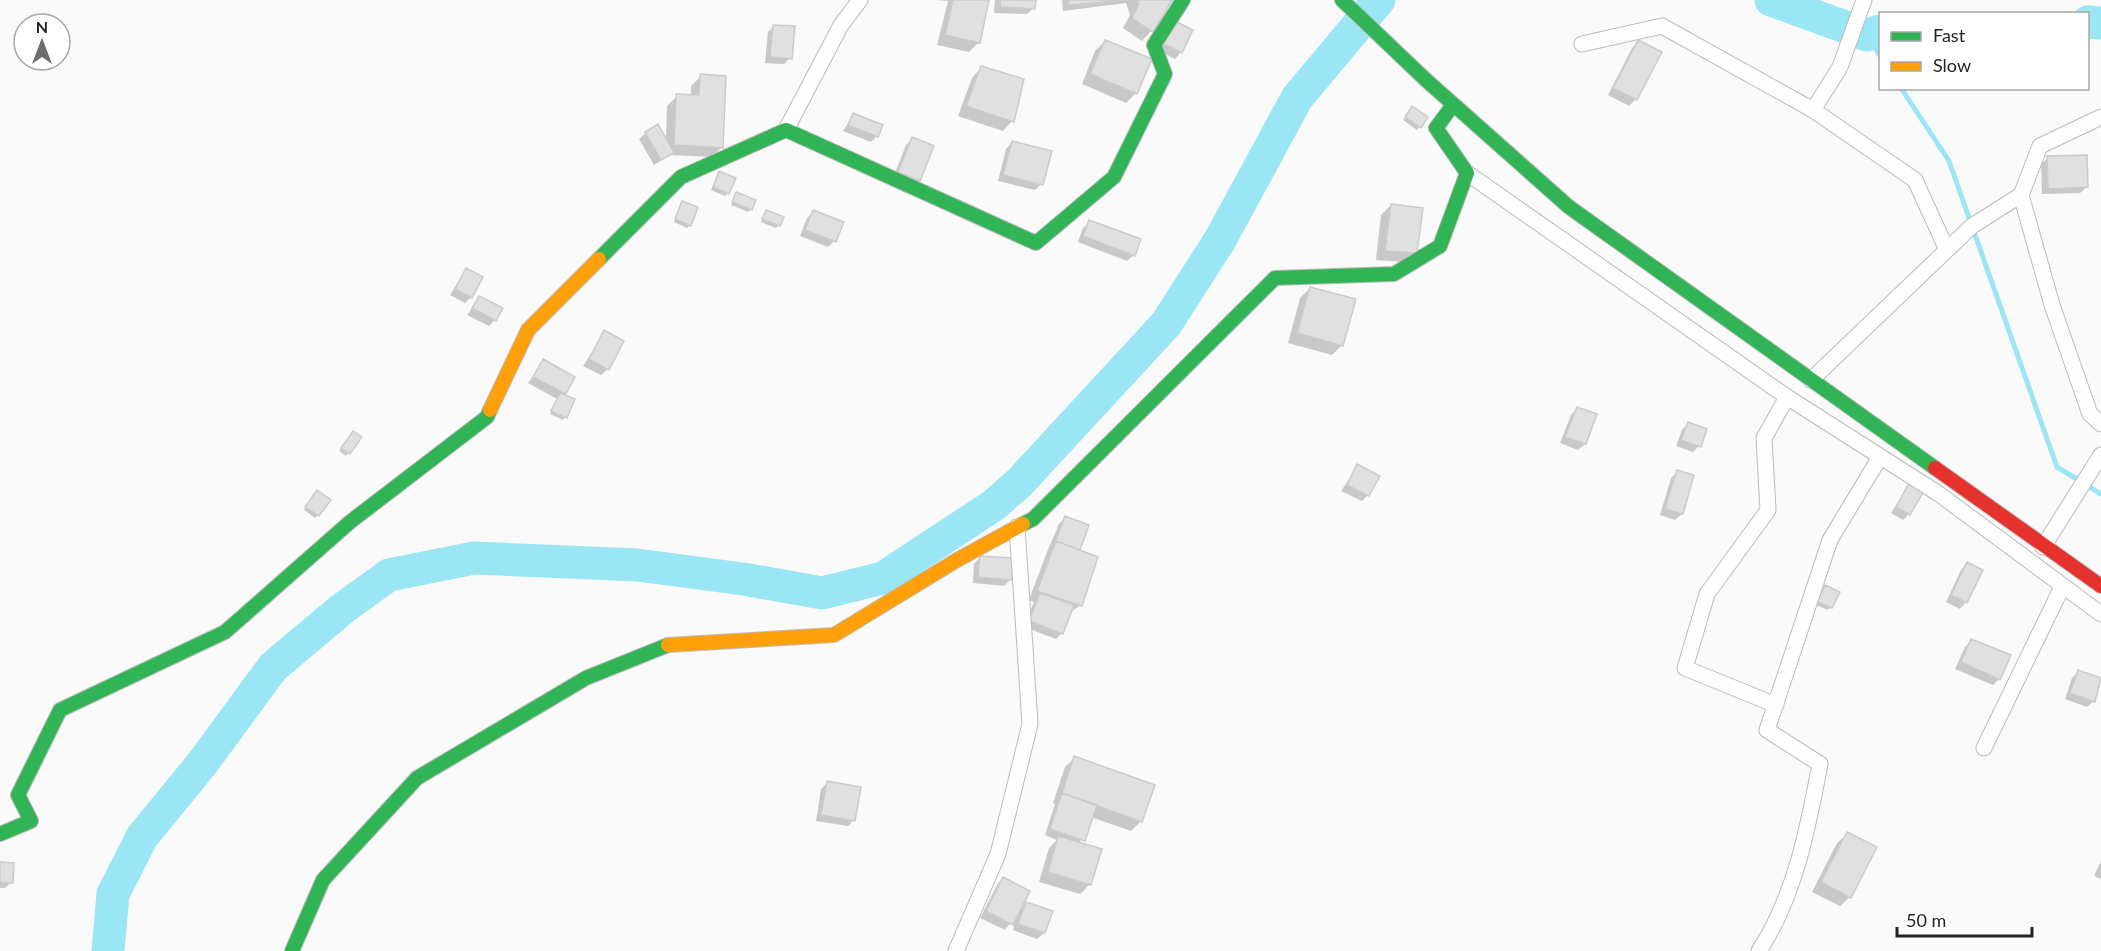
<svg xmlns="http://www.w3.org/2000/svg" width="2101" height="951" font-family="Lato,sans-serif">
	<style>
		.shadow { fill: #0003 }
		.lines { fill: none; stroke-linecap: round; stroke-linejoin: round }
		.stream { stroke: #9be6f5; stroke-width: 5 }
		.river { stroke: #9be6f5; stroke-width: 33 }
		.building { fill: #e0e0e0; stroke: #cbcbcb; stroke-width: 1.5 }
		.street-casing { stroke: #bbb; stroke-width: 17 }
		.fast-casing { stroke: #bbb; stroke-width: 16 }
		.slow-casing { stroke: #bbb; stroke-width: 16 }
		.jam-casing { stroke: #bbb; stroke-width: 16 }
		.street { stroke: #fefefe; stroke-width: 15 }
		.fast { stroke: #30b455; stroke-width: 14 }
		.slow { stroke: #ff9f0a; stroke-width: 14 }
		.jam { stroke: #e5322d; stroke-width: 14 }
	</style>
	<rect width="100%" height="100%" fill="#fafafa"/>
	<path class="shadow" d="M936,0H984L979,42L969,52L937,45L948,1Z
		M995,0H1034V8L1027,14L994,13Z
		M1062,0H1170L1151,31L1142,41L1123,28L1130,15L1126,3L1063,11Z
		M1176,23L1181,52L1175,59L1159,51Z
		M774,26L790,58L784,64L765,63L768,32Z
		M1105,41L1136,93L1126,103L1082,84L1095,51Z
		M1638,42L1660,52L1636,99L1629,106L1608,95L1632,48Z
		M981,68L1012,121L1003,131L958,116L972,78Z
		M701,76L722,147L712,157L670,155L654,165L639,139L646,133L666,140L667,106L677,96H691V86Z
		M1410,111L1426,117L1417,130L1403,120Z
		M853,115L877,136L871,142L843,131Z
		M912,139L932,147L893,178L906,145Z
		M1012,142L1041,184L1035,190L998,181L1006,149Z
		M2048,158L2087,187L2080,193L2042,194L2041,164Z
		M720,173L728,193L725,196L711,190Z
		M737,194L751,209L748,212L731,205Z
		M683,203L690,225L687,228L674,222Z
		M1391,205L1415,252L1405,262L1376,260L1381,215Z
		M766,212L779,225L776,228L761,222Z
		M813,212L834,241L828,247L800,236L807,218Z
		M1090,222L1134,255L1127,261L1078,242L1083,228Z
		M466,270L471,297L465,303L450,295Z
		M1310,288L1342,345L1332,355L1288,343L1300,298Z
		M479,298L495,320L489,326L467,315Z
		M605,332L608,369L601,375L583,366Z
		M544,361L573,377L562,395L573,400L563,420L550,414L557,399L528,383Z
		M1578,408L1585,444L1578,450L1560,443L1571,415Z
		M1688,424L1699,446L1693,452L1676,446L1682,430Z
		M351,435L360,437L346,456L339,451Z
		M1358,466L1368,495L1362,501L1341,491Z
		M1677,472L1682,514L1675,520L1660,515L1671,478Z
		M1909,485V514L1903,520L1891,513Z
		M314,495L329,500L315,518L304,510Z
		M1065,518L1079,549L1080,605L1069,614L1062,633L1056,639L1024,627L1034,602L1029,600L1047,552L1059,524Z
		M980,557L1011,579L1004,586L973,583L974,564Z
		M1967,564L1966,602L1960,609L1946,602L1961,570Z
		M1825,587L1831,607L1828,610L1816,605Z
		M1971,641L1999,679L1993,685L1955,669L1965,647Z
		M2078,672L2101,680L2094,701L2087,707L2065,699L2072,678Z
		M1075,758L1141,821L1131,831L1091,817L1079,844L1090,884L1080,894L1039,882L1049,848L1057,840L1045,835L1055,804L1053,803L1065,767Z
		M827,783L854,820L848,826L816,821L821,789Z
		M1847,834L1850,897L1840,906L1812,892L1837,843Z
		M2101,861V879L2094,876Z
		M0,864L11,882L5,888H0Z
		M1003,879L1019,912L1026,904L1051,912L1044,933L1037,939L1013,930L1016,916L1005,930L980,918L997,885Z"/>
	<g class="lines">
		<path class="stream" d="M1867,35L1880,56
			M1901,88L1949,161L2057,467L2101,494"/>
		<path class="river" d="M1771,0L1867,35L1880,31
			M2088,22L2101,23
			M108,951L113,894L142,837L204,761L273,667L342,609L389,575L474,558L637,565L743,579L822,593L883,578L994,505L1019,483L1166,324L1220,240L1297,98L1379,0"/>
	</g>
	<path class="building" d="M953,0H989L980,43L945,35Z
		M1000,0H1036L1035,9L1000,7Z
		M1068,0H1129L1069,5Z
		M1138,0H1172L1153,32L1132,18L1139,4Z
		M1175,21L1193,30L1182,53L1164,44Z
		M773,25L795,26L792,59L770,57Z
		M1105,40L1152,59L1137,94L1090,74Z
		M1638,40L1662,52L1637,100L1613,88Z
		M981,66L1024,79L1014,122L966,106Z
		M700,74L726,76L723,148L674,145L676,94L699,95Z
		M1412,106L1428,117L1421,128L1405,117Z
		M853,113L883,125L878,137L848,125Z
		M658,124L674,153L661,160L645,132Z
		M912,137L934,146L920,181L898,172Z
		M1012,141L1052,151L1043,185L1003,175Z
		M2087,155L2088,187L2048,189L2047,156Z
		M719,171L736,178L729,194L713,187Z
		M736,192L756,200L752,210L732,202Z
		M682,201L698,207L691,226L675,219Z
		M1391,204L1423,208L1417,253L1385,251Z
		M766,210L784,217L780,226L762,219Z
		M813,210L844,222L836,242L805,230Z
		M1089,220L1141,239L1135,256L1083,236Z
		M466,268L483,277L472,298L455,289Z
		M1310,287L1356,299L1343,346L1297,333Z
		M479,296L503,308L496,321L472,308Z
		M604,330L624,341L609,370L589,359Z
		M543,359L575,377L566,394L533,377Z
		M560,393L575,399L567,418L551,411Z
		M1577,407L1597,414L1586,444L1565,437Z
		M1688,422L1707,429L1701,447L1681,440Z
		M353,431L362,437L350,454L341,448Z
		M1357,464L1380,476L1369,496L1347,485Z
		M1677,470L1694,475L1683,514L1665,509Z
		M1909,483L1924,491L1910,515L1896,507Z
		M317,490L331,500L319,516L305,507Z
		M1065,516L1089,525L1080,550L1056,541Z
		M1056,541L1098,557L1082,606L1037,591Z
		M980,556L1013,558L1012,580L978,577Z
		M1967,562L1983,570L1967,603L1951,595Z
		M1825,585L1840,592L1832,608L1817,602Z
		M1040,593L1074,605L1063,634L1029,621Z
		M1971,639L2011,655L2000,680L1961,662Z
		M2078,670L2101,678L2095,702L2070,693Z
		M1074,756L1155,785L1142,822L1062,793Z
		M827,781L861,787L855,821L821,815Z
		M1062,793L1097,805L1085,841L1050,829Z
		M1847,832L1877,847L1851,898L1821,882Z
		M1058,836L1102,849L1091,885L1048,872Z
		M0,862L14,863L13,883L0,882Z
		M1003,877L1030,891L1013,925L986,911Z
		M1026,902L1053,911L1045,933L1018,924Z"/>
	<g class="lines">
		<defs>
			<path id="street" d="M1864,0L1840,67L1813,110L1915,180L1947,250
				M1582,44L1662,26L1813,110
				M786,130L841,25L860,0
				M1467,173L1787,397L1939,494L2101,614
				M2021,195L2052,305L2090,414L2101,424
				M1811,380L1972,226L2021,195L2040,146L2101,117
				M2043,547L2101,455
				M1776,705L1685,668L1707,594L1768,510L1764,438L1787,397
				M1984,748L2062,587
				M956,951L998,854L1030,724L1017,527
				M1759,951C1795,896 1808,828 1820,764L1767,730L1830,540L1880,457"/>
			<path id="fast" d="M1342,0L1426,80L1569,207L1935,468
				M599,259L681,177L786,130L1036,243L1114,177L1165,74L1154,45L1183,0
				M1023,524L1033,519L1275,278L1394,274L1440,246L1467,173L1436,128L1453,105
				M0,834L31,821L18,795L60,710L225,632L350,522L487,417L490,410
				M292,951L323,880L417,778L586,678L668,645"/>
			<path id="slow" d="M490,410L528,330L599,259
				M668,645L834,635L957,560L1023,524"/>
			<path id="jam" d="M1935,468L2101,586"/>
		</defs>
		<use href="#street" class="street-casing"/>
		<use href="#fast" class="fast-casing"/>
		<use href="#slow" class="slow-casing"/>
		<use href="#jam" class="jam-casing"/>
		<use href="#street" class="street"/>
		<use href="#fast" class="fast"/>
		<use href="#slow" class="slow"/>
		<use href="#jam" class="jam"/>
	</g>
	<rect x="1879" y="12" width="210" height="78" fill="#ffffff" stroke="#a7a7a7" stroke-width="1.5"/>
	<rect x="1891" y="32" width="30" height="9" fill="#30b455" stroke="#a7a7a7" stroke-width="1.5"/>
	<text x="1933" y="42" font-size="18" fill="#232324">Fast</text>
	<rect x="1891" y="62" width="30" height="9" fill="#ff9f0a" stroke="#a7a7a7" stroke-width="1.5"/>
	<text x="1933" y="72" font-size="18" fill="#232324">Slow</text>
	<g transform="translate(42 42)"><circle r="28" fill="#ffffff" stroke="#a7a7a7" stroke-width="1.5"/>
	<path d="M0-4.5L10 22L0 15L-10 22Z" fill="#6e6e6f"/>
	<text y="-9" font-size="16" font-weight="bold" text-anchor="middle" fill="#232324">N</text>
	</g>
	<path d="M1897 927v9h135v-9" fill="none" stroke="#232324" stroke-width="3"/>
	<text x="1906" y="927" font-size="18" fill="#232324" stroke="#ffffff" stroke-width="4.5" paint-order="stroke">50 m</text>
</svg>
